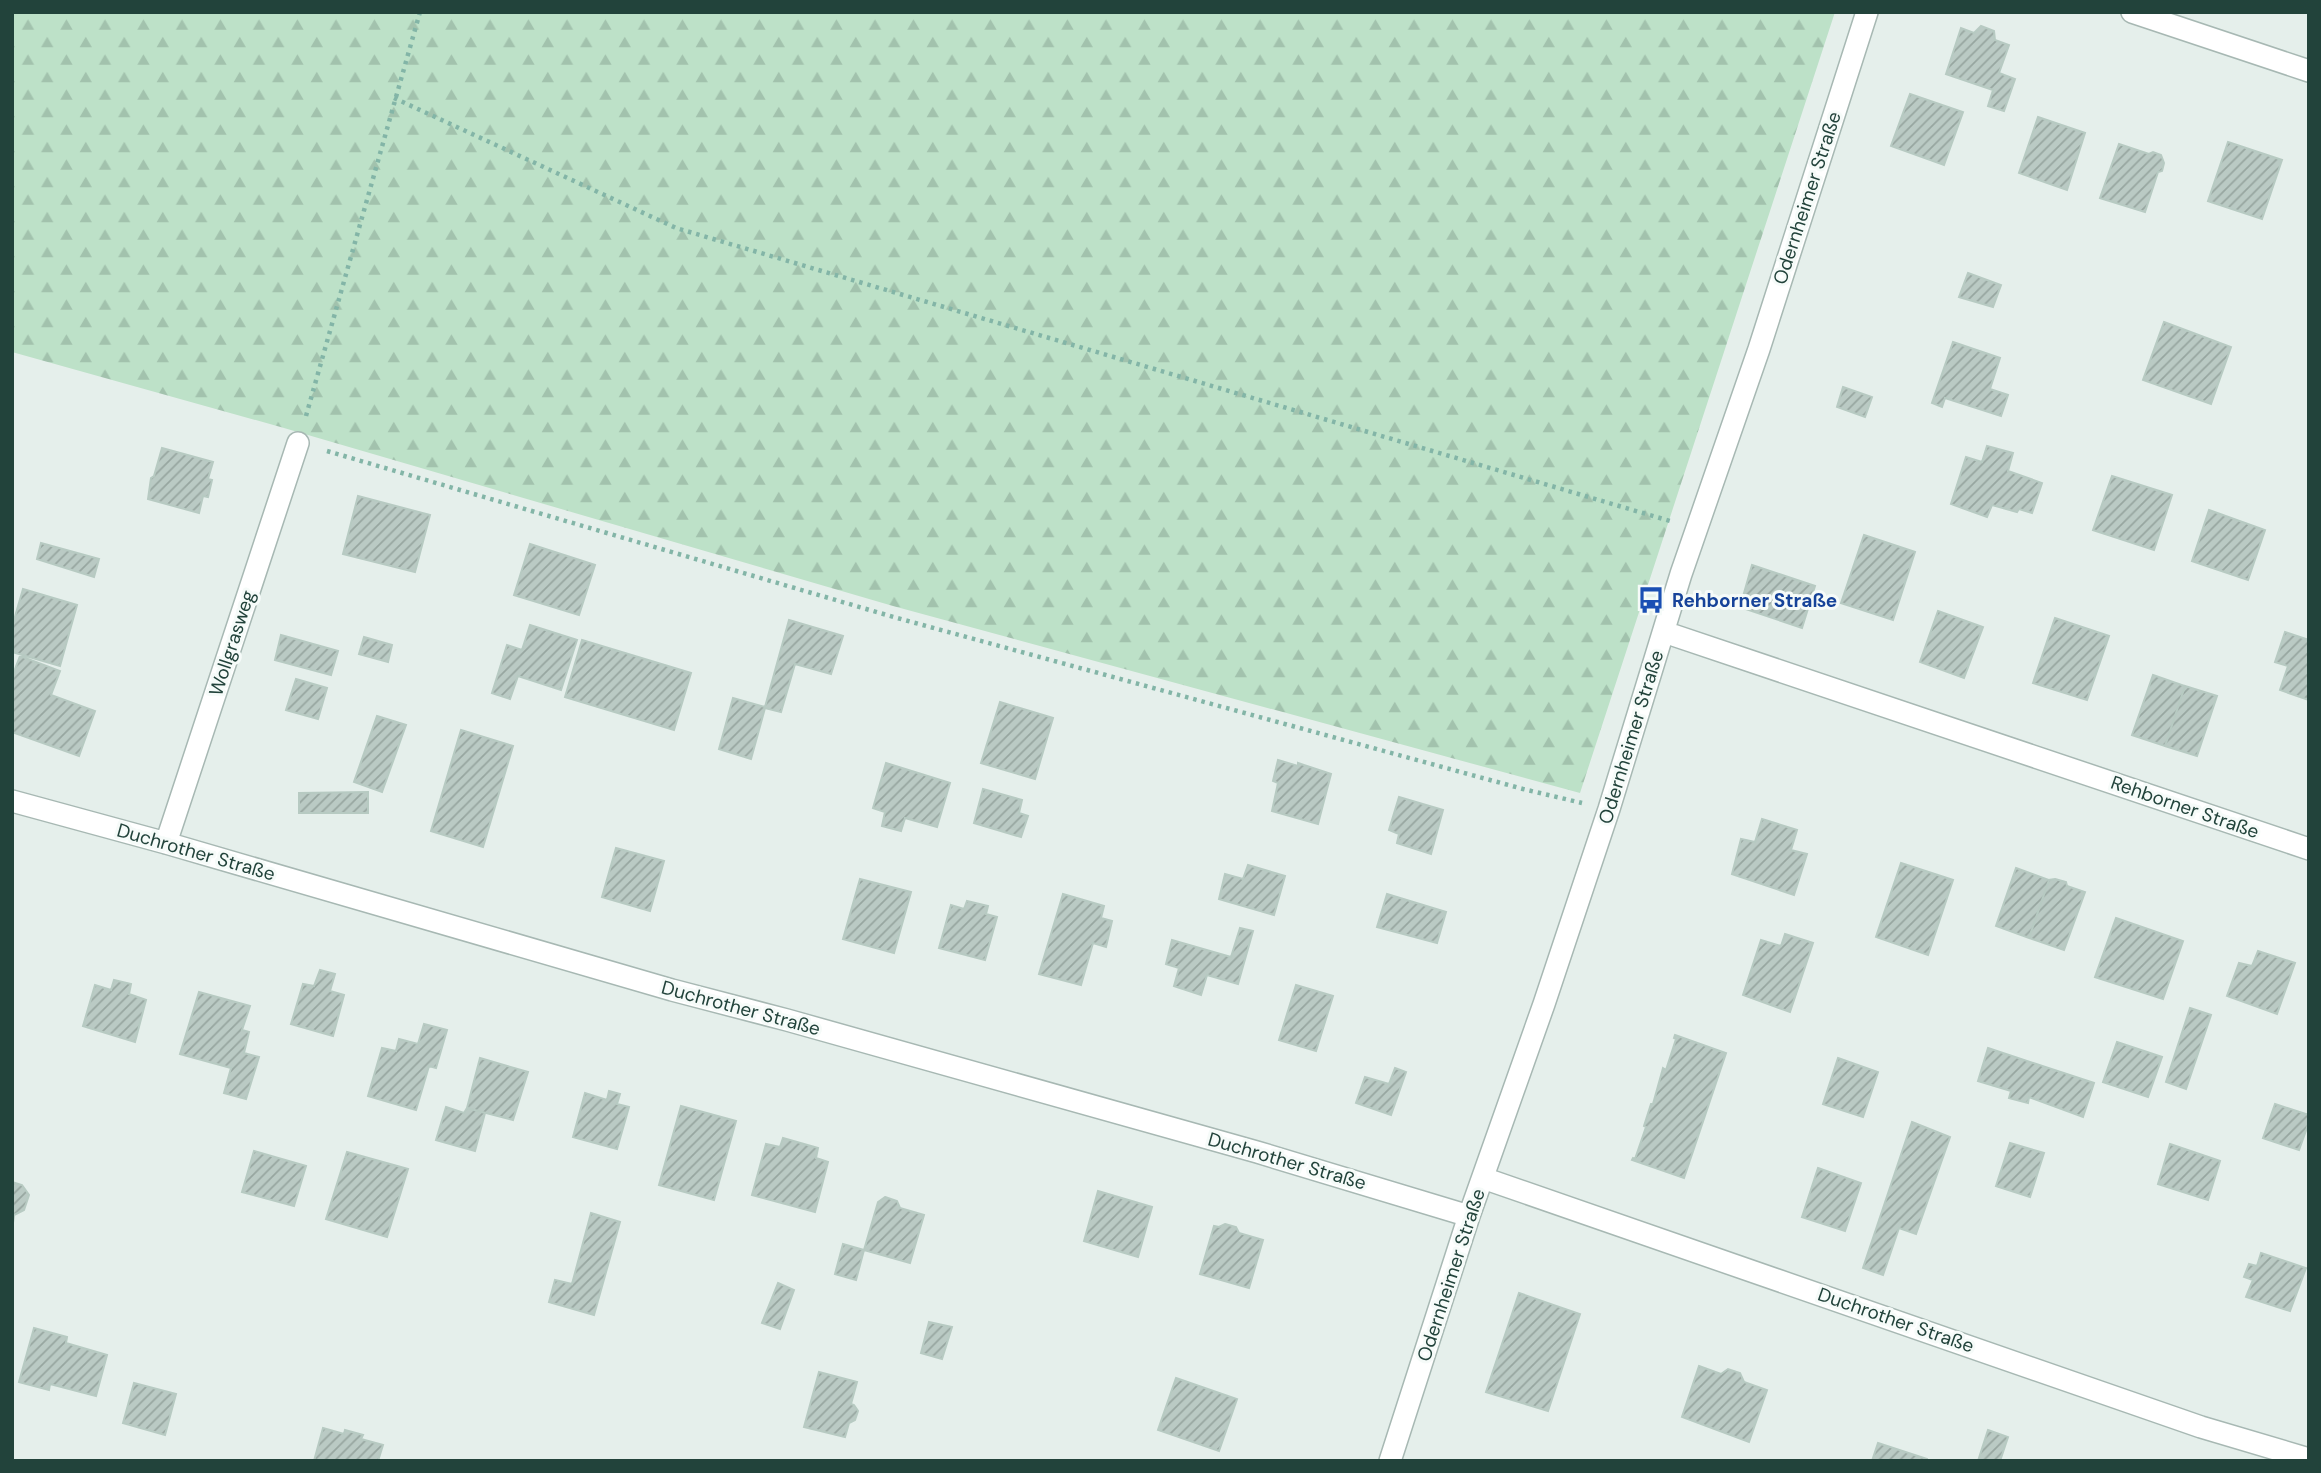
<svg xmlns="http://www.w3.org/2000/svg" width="2321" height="1473" font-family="'DM Sans',sans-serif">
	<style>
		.forest { fill: url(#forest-firs) }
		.building { fill: url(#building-hatch); stroke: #b7cac2; stroke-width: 2 }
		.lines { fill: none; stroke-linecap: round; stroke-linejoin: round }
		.minor-casing { stroke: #a7b8b3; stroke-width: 24 }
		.path { stroke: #83b5a7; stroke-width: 4.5; stroke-dasharray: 3.5 5; stroke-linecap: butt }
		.minor { stroke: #fff; stroke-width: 21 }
		.labels { text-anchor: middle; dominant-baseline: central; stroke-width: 6; stroke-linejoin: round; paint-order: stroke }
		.street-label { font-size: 19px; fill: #22433b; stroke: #f6fbf9 }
		.transit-label { font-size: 19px; font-weight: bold; fill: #164399; stroke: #f6fbf9; text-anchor: start }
	</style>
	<defs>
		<pattern id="forest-firs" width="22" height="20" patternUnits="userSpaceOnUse" patternTransform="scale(1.75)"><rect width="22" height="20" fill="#bde1c8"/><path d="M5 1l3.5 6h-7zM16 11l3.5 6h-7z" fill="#a2c2ad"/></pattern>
		<pattern id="building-hatch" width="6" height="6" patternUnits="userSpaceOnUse" patternTransform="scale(1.75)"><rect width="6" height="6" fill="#bacac4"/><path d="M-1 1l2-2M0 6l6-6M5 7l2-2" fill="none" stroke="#97a6a0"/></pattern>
	</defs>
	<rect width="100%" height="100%" fill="#e5efeb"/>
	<path class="forest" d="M12,12H1835L1580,793L893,606L284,428L12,352Z"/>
	<path class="building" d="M1981,26L1994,31L1995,40L2009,45L1999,73L2015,79L2004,111L1988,106L1993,90L1946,74L1961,28L1974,33Z
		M1910,94L1963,112L1944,165L1891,146Z
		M2038,117L2085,133L2067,190L2019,173Z
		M2228,142L2282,160L2262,219L2208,201Z
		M2119,144L2149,154L2153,152L2161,155L2164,163L2162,171L2158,172L2145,212L2100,198Z
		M1968,273L2001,285L1993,307L1959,297Z
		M2164,322L2231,347L2211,404L2143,380Z
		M1953,342L2000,358L1990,389L2008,395L2001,416L1945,398L1942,407L1932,403Z
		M1843,387L1872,397L1865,417L1837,407Z
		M1987,446L2013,453L2008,471L2042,483L2032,513L2019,509L2017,512L1992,505L1987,517L1951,504L1966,457L1982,462Z
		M162,448L213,462L208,479L212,480L208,497L203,496L199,513L148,499L151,478L154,476Z
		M2112,476L2172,495L2154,550L2093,530Z
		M358,496L430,515L415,572L343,554Z
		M2209,510L2265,530L2248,580L2192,561Z
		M1864,535L1915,552L1893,620L1841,603Z
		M41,543L99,559L94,577L37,559Z
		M530,544L595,565L579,615L514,595Z
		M1752,565L1815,586L1802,628L1740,607Z
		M23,589L77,605L60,666L12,652V627Z
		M1938,611L1983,627L1964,678L1920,662Z
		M2055,618L2109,636L2087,700L2033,683Z
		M789,620L843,636L831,674L795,664L781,712L765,708L751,759L719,749L733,698L765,707Z
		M530,625L577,640L561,690L518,676L510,699L492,693L507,645L522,650Z
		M2285,632L2309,640V700L2280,690L2288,666L2275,662Z
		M281,635L338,651L331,675L275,660Z
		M364,637L392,645L388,662L359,654Z
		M582,640L691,673L674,730L565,697Z
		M20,656L60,671L51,695L95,711L79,756L12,732V677Z
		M2153,675L2185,686L2165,746L2132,735Z
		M296,679L327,688L318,719L286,710Z
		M2185,686L2217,696L2197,756L2165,746Z
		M1000,702L1053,718L1035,779L981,763Z
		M377,716L406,725L382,792L354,782Z
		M461,730L513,746L483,847L431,831Z
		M1278,760L1298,766V763L1331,774L1318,824L1272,811L1278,783L1273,781Z
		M886,763L950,783L937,827L905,818L901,831L882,826L885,812L873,808Z
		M983,789L1022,800L1019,813L1028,816L1021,837L974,823Z
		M368,792V813H299V793Z
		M1399,797L1443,810L1431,854L1397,843L1399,834L1389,830Z
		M1762,819L1797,830L1791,850L1807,854L1794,895L1732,874L1741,839L1755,842Z
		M616,848L664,861L650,911L602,897Z
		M1901,863L1953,880L1928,955L1876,937Z
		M1248,865L1285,876L1274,915L1219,899L1225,874L1243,879Z
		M2016,868L2049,880L2029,938L1996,926Z
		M860,879L911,892L894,953L843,939Z
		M2055,879L2066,882L2067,886L2085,892L2064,950L2029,938L2049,880Z
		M1063,894L1104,906L1101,918L1112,921L1106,947L1093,943L1081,985L1039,974Z
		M1387,894L1446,912L1437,943L1377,927Z
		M967,901L988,906L986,914L997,917L985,960L939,948L951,905L964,909Z
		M2116,918L2183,941L2163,999L2095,977Z
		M1240,928L1253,931L1238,984L1207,975L1201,995L1174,986L1179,968L1166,964L1172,940L1231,957Z
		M1785,934L1813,943L1790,1012L1743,995L1761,940L1781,946Z
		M2258,951L2295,963L2277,1014L2227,996L2239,963L2252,966Z
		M320,970L335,974L330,991L344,995L333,1036L291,1024L303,984L314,986Z
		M114,980L131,984L129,994L146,1000L135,1042L83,1026L95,985L111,990Z
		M1296,985L1333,996L1316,1051L1279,1040Z
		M199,992L250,1006L242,1030L249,1032L244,1053L259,1057L246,1099L224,1093L231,1068L180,1054Z
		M2190,1008L2211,1015L2186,1089L2166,1082Z
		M424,1024L447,1030L436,1068L429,1066L416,1110L368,1096L382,1048L396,1051L399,1039L418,1044Z
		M1675,1035L1726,1053L1684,1178L1632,1160L1633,1158L1635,1159L1646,1127L1644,1126L1651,1104H1653L1663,1068L1666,1070L1676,1039L1674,1038Z
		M2117,1042L2162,1057L2148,1097L2103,1082Z
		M1988,1048L2094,1083L2083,1117L2029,1097L2028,1103L2009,1098L2011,1091L1978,1081Z
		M480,1058L528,1072L513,1120L467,1108Z
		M1838,1058L1878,1072L1863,1117L1823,1104Z
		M1395,1068L1406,1072L1391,1115L1356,1103L1365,1077L1389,1084Z
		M609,1091L620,1094L617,1104L629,1107L617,1149L573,1137L585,1093L607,1100Z
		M2275,1104L2309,1115V1122L2299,1150L2263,1138Z
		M681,1106L736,1121L714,1200L659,1185Z
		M446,1107L464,1113L467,1108L485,1113L475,1151L436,1140Z
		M1912,1122L1950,1137L1916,1234L1899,1228L1883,1275L1863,1268Z
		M783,1138L818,1148L816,1158L828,1162L815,1212L752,1195L766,1144L780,1147Z
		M2010,1143L2044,1153L2030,1197L1996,1186Z
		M2170,1144L2220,1161L2208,1200L2158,1184Z
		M254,1151L306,1166L294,1206L242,1192Z
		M347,1152L408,1169L387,1237L326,1219Z
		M1818,1168L1861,1183L1845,1231L1802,1217Z
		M12,1182L22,1185L29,1195L24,1210L14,1215L13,1223Z
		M1098,1191L1152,1207L1138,1257L1084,1241Z
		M885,1197L897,1201L900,1208L924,1215L910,1263L864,1250L856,1280L835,1274L843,1244L864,1250L878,1202Z
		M591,1213L620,1222L594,1315L549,1302L555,1280L572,1284Z
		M1225,1224L1236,1227L1239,1233L1263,1240L1249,1288L1200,1274L1214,1226L1219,1227Z
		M2261,1253L2306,1268L2290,1311L2246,1297L2253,1280L2244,1277L2249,1264L2257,1266Z
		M778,1283L794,1290L780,1329L762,1323Z
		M1519,1293L1580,1314L1548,1411L1486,1392Z
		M929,1322L952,1327L942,1359L921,1353Z
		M34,1328L67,1337L66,1343L107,1355L96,1396L50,1384L49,1390L19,1382Z
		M1699,1366L1721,1374L1728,1369L1740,1373L1744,1382L1767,1390L1749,1442L1682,1417Z
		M819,1372L857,1382L851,1404L854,1405L858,1411L855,1420L849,1423L845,1437L804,1427Z
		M1176,1378L1237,1399L1219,1451L1158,1430Z
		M134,1383L176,1394L165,1435L123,1423Z
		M323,1428L344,1434L345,1430L363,1435L361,1439L383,1445L378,1461H314Z
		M1988,1430L2008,1437L2000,1461H1978Z
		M1878,1443L1927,1459V1461H1872Z"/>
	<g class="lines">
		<defs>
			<path id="minor" d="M2132,12L2309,71
				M1664,632L2309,849
				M12,801L166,843L672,990L787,1020L1257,1152L1469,1216
				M166,843L298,443
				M1483,1178L2201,1427L2309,1459
				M1390,1461L1469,1216L1544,1004L1609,809L1681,574L1759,349L1867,12"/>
		</defs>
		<use href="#minor" class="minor-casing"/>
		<path class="path" d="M394,98L676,228L1670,521
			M306,416L420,12
			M327,451L897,618L1523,789L1582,803"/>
		<use href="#minor" class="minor"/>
	</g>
	<defs>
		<symbol id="bus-bare" viewBox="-9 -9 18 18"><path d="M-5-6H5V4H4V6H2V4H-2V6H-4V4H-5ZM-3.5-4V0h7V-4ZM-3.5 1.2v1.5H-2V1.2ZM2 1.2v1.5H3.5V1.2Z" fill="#1a4fb4" stroke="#f6fbf9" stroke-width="2.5" paint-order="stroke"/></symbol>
	</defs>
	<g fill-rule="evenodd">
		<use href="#bus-bare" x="1632" y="581" width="38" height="38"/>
	</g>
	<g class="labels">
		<g class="street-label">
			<text transform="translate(1807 198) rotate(-72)">Odernheimer Straße</text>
			<text transform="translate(232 643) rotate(-72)">Wollgrasweg</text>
			<text transform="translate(1631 737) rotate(-73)">Odernheimer Straße</text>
			<text transform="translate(2185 807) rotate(19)">Rehborner Straße</text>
			<text transform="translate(196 852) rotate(16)">Duchrother Straße</text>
			<text transform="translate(741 1008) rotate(15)">Duchrother Straße</text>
			<text transform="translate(1287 1161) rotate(16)">Duchrother Straße</text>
			<text transform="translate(1451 1275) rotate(-72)">Odernheimer Straße</text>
			<text transform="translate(1896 1320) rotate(19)">Duchrother Straße</text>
		</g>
		<g class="transit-label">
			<text x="1672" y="600">Rehborner Straße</text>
		</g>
	</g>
	<rect width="2321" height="1473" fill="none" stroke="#22433b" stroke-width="28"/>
</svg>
